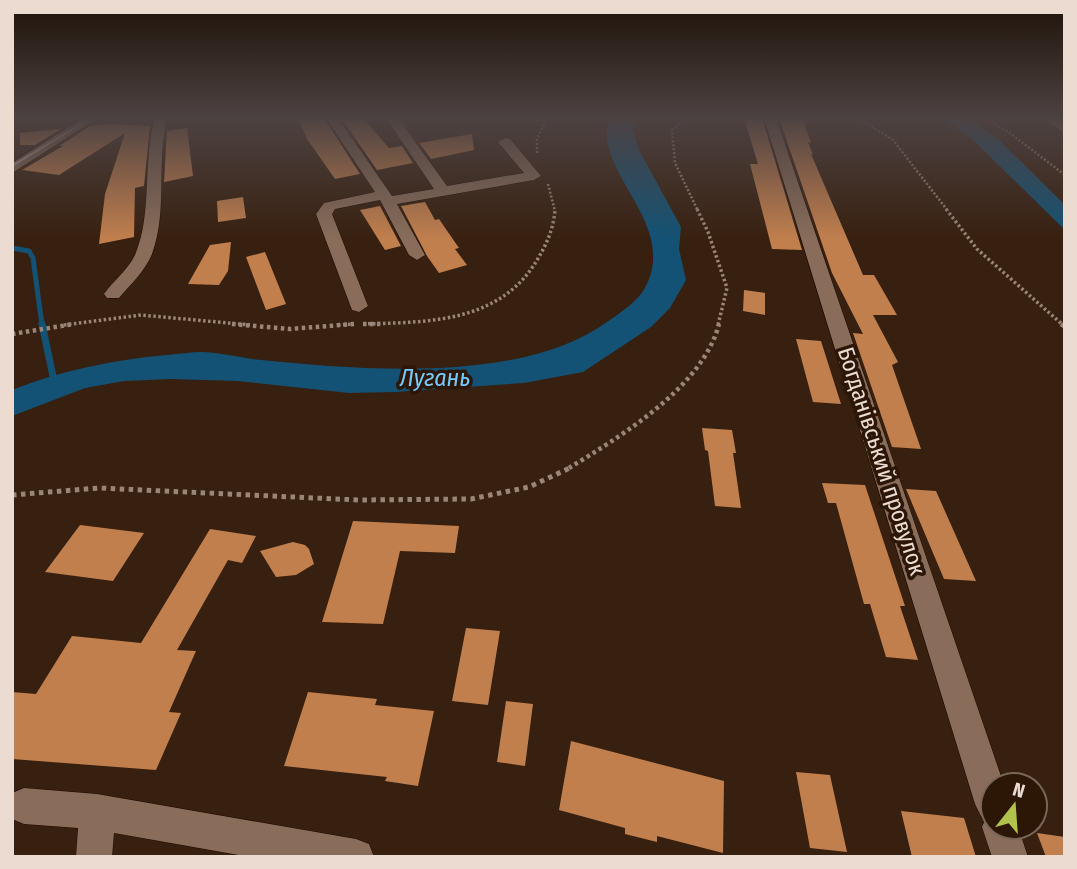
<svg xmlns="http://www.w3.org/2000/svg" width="1077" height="869" font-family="'Fira Sans Condensed',sans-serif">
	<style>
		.water { fill: #135275 }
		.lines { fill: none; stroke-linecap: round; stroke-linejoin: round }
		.stream-far1 { stroke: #135275; stroke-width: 5 }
		.stream { stroke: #135275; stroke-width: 7 }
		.building { fill: #c27f4e }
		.minor-casing { stroke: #1d0900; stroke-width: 1 }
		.path-far3 { stroke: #998678; stroke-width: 2.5; stroke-dasharray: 2 2; stroke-linecap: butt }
		.path-far2 { stroke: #998678; stroke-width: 3.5; stroke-dasharray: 2.5 2.5; stroke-linecap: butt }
		.path-far1 { stroke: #998678; stroke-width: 4.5; stroke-dasharray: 3.5 3.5; stroke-linecap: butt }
		.path { stroke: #998678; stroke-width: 5; stroke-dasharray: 4.5 4.5; stroke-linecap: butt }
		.minor { fill: #896d5a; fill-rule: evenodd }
		.tram { stroke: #c7b6ab; stroke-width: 2 }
		.labels { text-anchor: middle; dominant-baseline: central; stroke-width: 7; stroke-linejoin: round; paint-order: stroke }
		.street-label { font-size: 23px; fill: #ebdbd1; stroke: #2c1606 }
		.water-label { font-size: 24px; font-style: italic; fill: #77c8fb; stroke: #2c1606 }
	</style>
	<rect width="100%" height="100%" fill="#37200f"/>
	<path class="water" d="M609,118H637L632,128L639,150L681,227L679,249L686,280L670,308L651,327L583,372L524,383L395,392L349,393L238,381L171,379L124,381L85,388L12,416V390C62,370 113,360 167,355C179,354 191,352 203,352C223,353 242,358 261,360C362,370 521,384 607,322C620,313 639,301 646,286C678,222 592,172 609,118Z
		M942,118H967L997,138L1065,205V230L972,139Z"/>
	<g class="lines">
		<path class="stream-far1" d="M12,248L29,251L33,258L42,325"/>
		<path class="stream" d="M42,324L54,381"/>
	</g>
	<path class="building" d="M298,118H324L360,174L335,179L307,139Z
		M341,118H363L389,148L402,146L413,163L377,170Z
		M744,118H762L802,250L772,249L750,164H758Z
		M779,118H802L811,143L808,142L813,155L811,154L863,275H874L897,315H873L898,362L892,365L921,449L892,447L853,333L863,334L832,273Z
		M107,124L150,126L144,186L135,188L134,237L99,244L105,194L125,133L59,175L22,170L63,146H59L90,126Z
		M187,128L193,176L164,182L167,131Z
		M61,129L35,145H20V133Z
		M472,134L474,150L431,159L419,143Z
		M243,197L246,218L218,222L217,201Z
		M425,202L435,220L439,219L459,248L455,249L467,265L439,273L427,256L401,206Z
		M380,206L401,246L385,250L360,210Z
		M231,242L228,271L219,285L188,284L210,245Z
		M265,252L286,304L266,310L246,257Z
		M744,290L765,293V315L743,311Z
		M796,339L821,341L841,404L813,402Z
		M702,428L732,430L736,453H733L741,508L715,506L708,451L705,450Z
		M822,483L865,485L905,606H900L918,660L886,657L870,604H864L836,503H828Z
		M906,489L936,491L976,581L944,579Z
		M353,521L459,526L455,553L400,551L383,624L322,622Z
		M80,525L144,533L113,581L45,572Z
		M210,529L256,536L242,563L228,560L177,650L196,651L169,712L181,713L156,770L12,759V692L36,694L72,636L141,643Z
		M293,542L305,545L309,549L314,564L296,575L276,577L260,551Z
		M466,628L500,631L488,705L452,701Z
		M308,692L377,699L375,705L434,711L418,786L385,781L387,777L284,766Z
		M506,701L533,704L525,766L497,762Z
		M571,741L724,781L723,853L657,836V842L625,834V828L559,810Z
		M796,772L830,775L847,852L810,848Z
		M901,811L964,818L976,857H912Z
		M1037,833L1065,837V857H1046Z"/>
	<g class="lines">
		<defs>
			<path id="minor" d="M83,118H98L12,173V163Z
				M155,118H167C156,162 168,211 152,254C145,271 131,284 119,298H107L104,294C113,281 128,270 135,255C153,212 142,162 155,118Z
				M326,118H338L392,196L434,189L388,121L390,118H398L447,186L524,173L498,142L505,138L510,139L541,176L534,180L397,204L425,255L417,260L409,255L380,200L335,209L332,214L368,306L359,312L352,310L316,214L324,203L375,192Z
				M764,118H776L1004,785H993V827H1018L1028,857H992L982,827L986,818L981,816L975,804Z
				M1041,118H1056L1065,123V133Z
				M24,788L97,794L356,839L369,844L374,857H250L114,833L112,857H76L78,828L24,824L12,819V793Z"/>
		</defs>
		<use href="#minor" class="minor-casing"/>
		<path class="path-far3" d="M685,118L672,130L675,163L698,211
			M858,118L893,140L948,211
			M985,118L1007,131L1065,175
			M537,153V139L547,118
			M548,184L555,211"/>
		<path class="path-far2" d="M697,209L708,232L727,288L718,325
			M946,209L977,249L1063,325
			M363,324C431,322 503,323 540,255C548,241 554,226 555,209
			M64,325L141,315L250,325
			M338,325L354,324"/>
		<path class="path-far1" d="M232,324L290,329L354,324
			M363,324H380
			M1061,324L1065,327
			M12,334L74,324
			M569,468C621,436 703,387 719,324"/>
		<path class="path" d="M12,495L99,488L358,500L471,499L529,487L572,467"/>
		<use href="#minor" class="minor"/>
		<path class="tram" d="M12,166L91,118"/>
	</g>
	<linearGradient id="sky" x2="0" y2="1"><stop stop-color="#1e1208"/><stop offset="0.49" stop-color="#4d4242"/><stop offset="1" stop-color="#4d4242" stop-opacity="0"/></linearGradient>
	<rect width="1077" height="240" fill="url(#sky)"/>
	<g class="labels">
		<g class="street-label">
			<text transform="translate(882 461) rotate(72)">Богданівський провулок</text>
		</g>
		<g class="water-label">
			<text x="435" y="378">Лугань</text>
		</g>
	</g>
	<rect width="1077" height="869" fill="none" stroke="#ebdbd1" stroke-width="28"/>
	<g transform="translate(1014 806) rotate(17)"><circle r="33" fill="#2c1606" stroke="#786557" stroke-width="2"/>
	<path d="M0-5L12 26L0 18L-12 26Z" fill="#b2c34c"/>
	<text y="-10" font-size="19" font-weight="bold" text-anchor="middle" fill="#ebdbd1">N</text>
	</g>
</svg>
